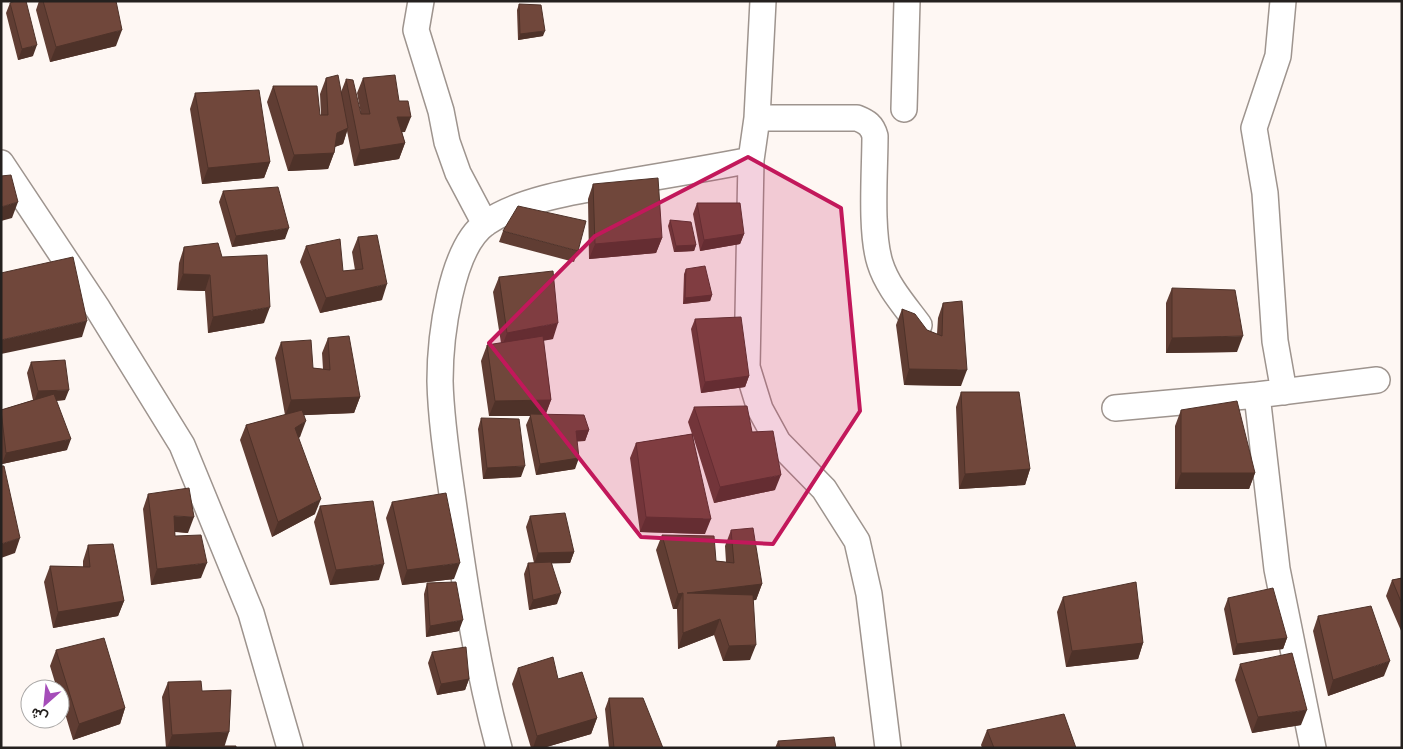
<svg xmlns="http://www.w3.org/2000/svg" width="1403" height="749" font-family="Overpass,Vazirmatn,sans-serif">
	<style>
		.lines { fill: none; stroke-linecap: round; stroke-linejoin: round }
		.minor-casing { stroke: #9e948e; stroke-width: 28 }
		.minor { stroke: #fff; stroke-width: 25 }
		.wall { fill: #603d33 }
		.shaded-wall { fill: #4e3229 }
		.building { fill: #70473b; stroke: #4e3229 }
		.marked { fill: #c2185b; fill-opacity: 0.2; stroke: #c2185b; stroke-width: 4; stroke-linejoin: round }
	</style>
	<rect width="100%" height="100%" fill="#fef7f3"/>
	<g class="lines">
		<defs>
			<path id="minor" d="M421,1L416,30L441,111L447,142L458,173L485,224
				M763,1L757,118L751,160L747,367L760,409L778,442L824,489L857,541L869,594L888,748
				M1283,1L1278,56L1254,128L1265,193L1275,341L1284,392
				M904,109L907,1
				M757,118H857C867,122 872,125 875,136C875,170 870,232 880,263C887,286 905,306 919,325
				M1,163L98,309L182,445L251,613L290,748
				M1115,408L1257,395
				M499,748C478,671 466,593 455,515C449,471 441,425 440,381C440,340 450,248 486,223C522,198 583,190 626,182C668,175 710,168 751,160
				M1313,748L1277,569L1257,395L1377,380"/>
		</defs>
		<use href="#minor" class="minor-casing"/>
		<use href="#minor" class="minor"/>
	</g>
	<path class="wall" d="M39,1H116V46L50,62L36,10Z
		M10,3L33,56L18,60L6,13Z
		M519,4L543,36L518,40L517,10Z
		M326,78L341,92L346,79L361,114L357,93L363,78L399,101L405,132H402L405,143L399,159L354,166L347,131L343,144L335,147L334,153L328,169L288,171L267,102L273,86L320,115H321L320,94Z
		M195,93L270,162L264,178L202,184L190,109Z
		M593,184L662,238L656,253L589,259L588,199Z
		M223,191L285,239L232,247L219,202Z
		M697,203L744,234L740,244L700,251L693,214Z
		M670,220L696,245L694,251L674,252L668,226Z
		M503,231L578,251L574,262L499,242Z
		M358,237L382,300L320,313L300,262L306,246L343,271L355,270L352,252Z
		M184,247L264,323L208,333L205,291L177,290L179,263Z
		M686,269L712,295L710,301L683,304L684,274Z
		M499,277L553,339L543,340L551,400L546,414L589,430L585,441H577L575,469L536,475L526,425L530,416H489L481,361L487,345L501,343L493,292Z
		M1172,288L1237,352L1166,353V303Z
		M943,303L961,386L904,385L896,325L902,309L927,330L937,334L938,318Z
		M695,319L749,376L745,387L701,393L691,329Z
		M328,338L360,397L354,413L303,415L300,437L298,438L315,514L272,537L240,440L246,425L285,415L275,358L281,342L313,368L323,369L322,353Z
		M31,362L65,400L56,401L67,450L2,464L1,456V410L33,400L27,373Z
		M961,392L1030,469L1025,485L959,489L956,407Z
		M694,407L752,432L775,490L714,503L693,436L705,534L640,532L630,458L636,443L692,434L688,422Z
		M1181,410L1255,473L1249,489H1175V426Z
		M481,418L521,477L483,479L478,429Z
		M148,494L188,533L175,532V536L201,578L151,585L143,509Z
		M392,502L454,579L402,585L386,518Z
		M320,506L379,580L330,585L314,522Z
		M530,516L574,552L570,563H552L557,604L529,610L524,574L528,563H534L526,527Z
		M731,530L762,584L756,600H753L750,660L723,661L714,635L678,649L677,609H673L656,550L662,535L716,561L726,562L725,546Z
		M88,545L124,601L118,616L53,628L44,582L50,566L83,567V561Z
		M1402,578V633L1386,596L1392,580Z
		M427,583L459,631L426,637L424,594Z
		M1063,597L1143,643L1138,659L1066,667L1057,612Z
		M1228,598L1287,638L1283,649L1233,655L1224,609Z
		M1318,616L1384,676L1328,696L1313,631Z
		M56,650L125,708L120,724L73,740L60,697V689H57L50,666Z
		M432,652L469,679L465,690L437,695L428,663Z
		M1240,664L1301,725L1252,733L1235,680Z
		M518,668L558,679L597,718L591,734L543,748H531L512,684Z
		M168,682L202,691L224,746L236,748H166L162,697Z
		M609,698L663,748H609L605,709Z
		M987,730L1076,748H982L981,745Z
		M778,741L780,748H775Z"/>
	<path class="shaded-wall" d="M122,30L116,46L50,62L56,47Z
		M545,31L543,36L518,40L520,34Z
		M37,45L33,56L18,60L22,49Z
		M397,117H411L405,132L392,133Z
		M348,128L343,144L331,148L337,133Z
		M405,143L399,159L354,166L360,150Z
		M334,153L328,169L288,171L294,155Z
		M270,162L264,178L202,184L208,168Z
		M18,202L12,218L1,221V207Z
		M289,228L285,239L232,247L236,236Z
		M744,234L740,244L700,251L704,240Z
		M662,238L656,253L589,259L595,244Z
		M696,245L694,251L674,252L676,246Z
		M183,274L210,275L205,291L177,290Z
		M387,284L382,300L320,313L326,298Z
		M712,295L710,301L683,304L685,298Z
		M270,307L264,323L208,333L213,317Z
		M87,321L82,337L1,354V340Z
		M558,323L553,339L501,349L507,333Z
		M1243,336L1237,352L1166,353L1172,338Z
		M909,369L967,370L961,386L904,385Z
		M749,376L745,387L701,393L705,382Z
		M69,390L65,400L34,402L38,391Z
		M360,397L354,413L285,416L291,400Z
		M551,400L545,415L530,414V416H489L495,401Z
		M306,421L300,437L289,444L295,428Z
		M589,430L585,441L572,442L576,431Z
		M71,439L67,450L2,464L6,453Z
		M579,458L575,469L536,475L540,464Z
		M525,466L521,477L483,479L487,468Z
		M1030,469L1025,485L959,489L965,474Z
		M1181,473H1255L1249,489H1175Z
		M781,475L775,490L714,503L720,487Z
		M321,499L315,514L272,537L278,522Z
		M174,516L194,517L188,533L169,531Z
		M646,517L711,519L705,534L640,532Z
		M20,538L15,553L1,558V544Z
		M574,552L570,563L534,564L538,553Z
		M207,563L201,578L151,585L157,569Z
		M460,563L454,579L402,585L407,570Z
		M384,564L379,580L330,585L336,570Z
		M762,584L756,600L683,609L687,593Z
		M561,593L557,604L529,610L533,600Z
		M683,593L677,609H673L678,594Z
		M124,601L118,616L53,628L58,612Z
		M720,619L714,635L678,649L683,633Z
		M463,620L459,631L426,637L430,626Z
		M1287,638L1283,649L1233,655L1237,644Z
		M1143,643L1138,659L1066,667L1072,651Z
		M756,645L750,660L723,661L729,646Z
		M1390,661L1384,676L1328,696L1333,680Z
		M469,679L465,690L437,695L441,684Z
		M125,708L120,724L73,740L79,724Z
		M1307,710L1301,725L1252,733L1258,717Z
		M597,718L591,734L543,748H533L537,736Z
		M229,732L224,748L179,746L178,748H167L172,735Z"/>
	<path class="building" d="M15,1H26L37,45L22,49L10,3Z
		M43,1H116L122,30L56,47Z
		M519,4L541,5L545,31L520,34Z
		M338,75L348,128L337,133L334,153L294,155L273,86H317L320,115H328L326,78Z
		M395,75L399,101H408L411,117H397L405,143L360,150L346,79L353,80L361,114H370L363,78Z
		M259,90L270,162L208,168L195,93Z
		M11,175L18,202L1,207V176Z
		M658,178L662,238L595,244L593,184Z
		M278,187L289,228L236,236L223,191Z
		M697,203H740L744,234L704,240Z
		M518,206L586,221L578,251L503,231Z
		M670,220L691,222L696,245L676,246Z
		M377,235L387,284L326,298L306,246L340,239L343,271L363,269L358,237Z
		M218,243L222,257L267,255L270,307L213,317L210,275L183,274L184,247Z
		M73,257L87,321L1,340V273Z
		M705,266L712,295L685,298L686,269Z
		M553,271L558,323L507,333L499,277Z
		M1172,288L1235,290L1243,336L1172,338Z
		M962,301L967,370L909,369L902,309L915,314L927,330L942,336L943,303Z
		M741,317L749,376L705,382L695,319Z
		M349,336L360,397L291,400L281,342L311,340L313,368L330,370L328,338Z
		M543,336L551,400L495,401L487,345Z
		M65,360L69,390L38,391L31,362Z
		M961,392H1019L1030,469L965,474Z
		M54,394L71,439L6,453L1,410Z
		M1237,401L1255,473H1181V410Z
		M747,406L752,432L773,431L781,475L720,487L694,407Z
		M302,410L306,421L295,428L321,499L278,522L246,425Z
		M530,414L584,415L589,430L576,431L579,458L540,464Z
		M481,418L519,419L525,466L487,468Z
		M692,434L711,519L646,517L636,443Z
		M1,466H4L20,538L1,544Z
		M189,488L194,517L174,516L175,536L201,535L207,563L157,569L148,494Z
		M446,493L460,563L407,570L392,502Z
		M373,501L384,564L336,570L320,506Z
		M565,513L574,552L538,553L530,516Z
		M753,528L762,584L687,593L753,595L756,645L729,646L720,619L683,633V593L678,594L662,535L714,536L716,561L734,563L731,530Z
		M113,544L124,601L58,612L50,566L90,567L88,545Z
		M551,562L561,593L533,600L528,563Z
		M1402,578V604L1392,580Z
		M456,582L463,620L430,626L427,583Z
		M1136,582L1143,643L1072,651L1063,597Z
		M1273,588L1287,638L1237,644L1228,598Z
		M1371,606L1390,661L1333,680L1318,616Z
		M104,638L125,708L79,724L56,650Z
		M466,647L469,679L441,684L432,652Z
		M1292,653L1307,710L1258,717L1240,664Z
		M553,657L558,679L582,672L597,718L537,736L518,668Z
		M201,681L202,691L231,690L229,732L172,735L168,682Z
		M609,698H643L663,748H614Z
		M1064,714L1076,748H994L987,730Z
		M834,737L836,748H780L778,741Z
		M179,746H236V748H179Z"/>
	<path class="marked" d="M748,157L841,208L860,411L773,544L641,537L489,343L595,236Z"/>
	<rect width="1403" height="749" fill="none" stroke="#25211f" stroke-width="5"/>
	<g transform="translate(45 704) rotate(207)"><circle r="24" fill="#ffffff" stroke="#a8a6a5"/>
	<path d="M0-4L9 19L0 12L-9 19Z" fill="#a54db9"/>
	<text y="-8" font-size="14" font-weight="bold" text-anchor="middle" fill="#25211f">ش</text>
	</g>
</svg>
